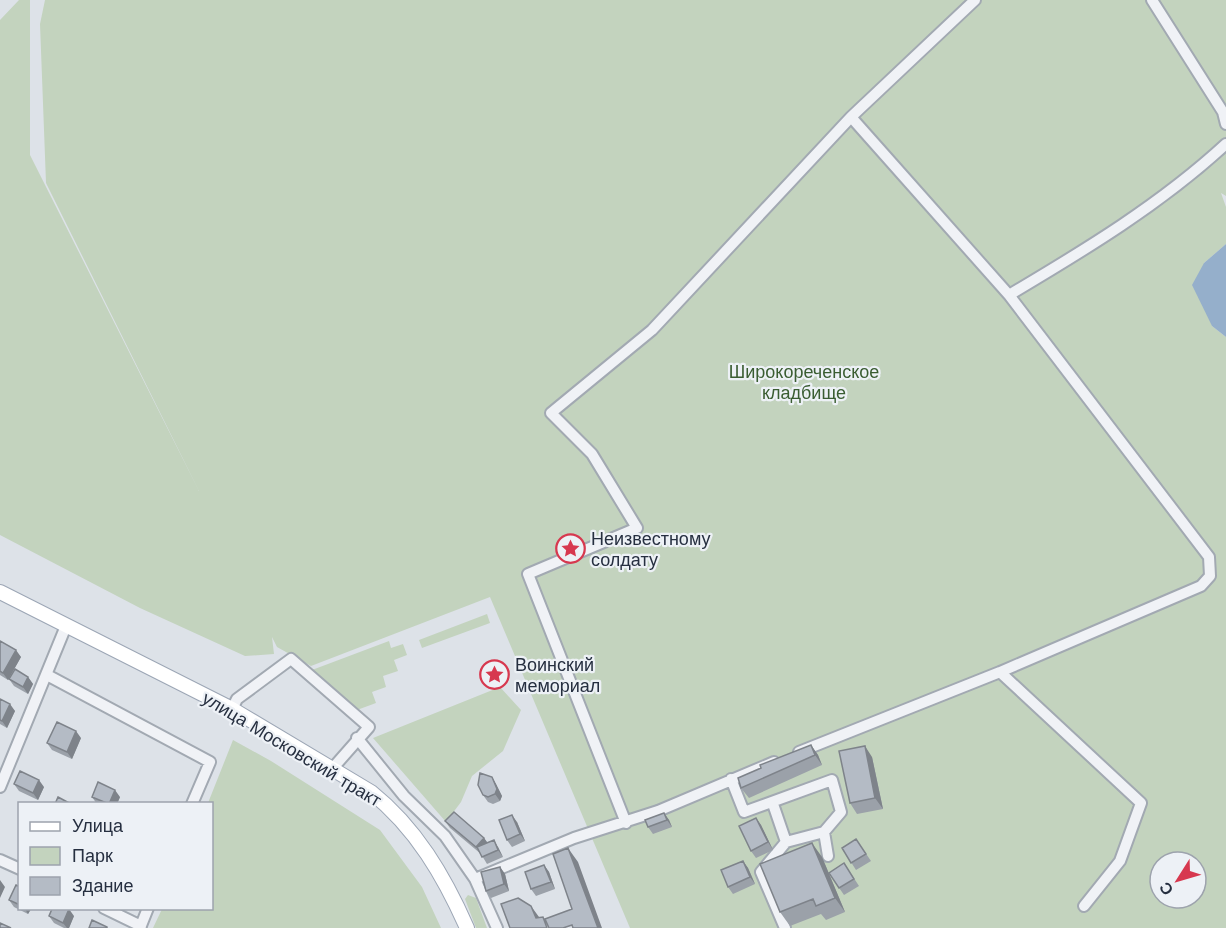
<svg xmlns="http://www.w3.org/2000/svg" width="1226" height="928" font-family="'Work Sans',sans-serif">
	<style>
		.green { fill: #c3d3be; fill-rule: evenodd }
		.water { fill: #95afcb }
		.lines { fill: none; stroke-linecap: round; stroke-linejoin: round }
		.minor-casing { stroke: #a2a9b2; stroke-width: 14 }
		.major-casing { stroke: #9ca6b5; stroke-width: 16 }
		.minor { stroke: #f0f2f6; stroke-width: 10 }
		.major { stroke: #fff; stroke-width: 14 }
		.wall { fill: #9ba1a9 }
		.shaded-wall { fill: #7e838a }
		.building { fill: #b4bbc5; stroke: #7e838a; stroke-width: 1.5 }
		.labels { text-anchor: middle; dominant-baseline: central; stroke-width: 4.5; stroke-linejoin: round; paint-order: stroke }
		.park-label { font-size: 18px; fill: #3a5d32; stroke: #edf1f6 }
		.poi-label { font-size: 18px; fill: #262f40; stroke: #edf1f6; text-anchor: start }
		.street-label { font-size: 18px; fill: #262f40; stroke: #edf1f6 }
	</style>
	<rect width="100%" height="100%" fill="#dde2e8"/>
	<path class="green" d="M19,0H30V155L199,491L46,183L40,24L45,0H1226V196L1221,193L1226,207V244L1204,263L1212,326L1226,337V928H630L490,597L311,666L277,647L272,637L274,654L245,656L140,608L0,535V20ZM1160,862H1196V898H1160Z
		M487,614L490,623L422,648L419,640Z
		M389,641L391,648L403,644L407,655L394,660L398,671L383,676L386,687L372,692L376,703L357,710L333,692L312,670Z
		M500,687L521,710L503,751L472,776L461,802L446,822L373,738Z
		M233,740L271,761L380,830L422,887L441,928H153L162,909L212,908V804L208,803Z
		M468,895L476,898L487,928H476L465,899Z"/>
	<path class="water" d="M1226,244V337L1212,326L1192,285L1204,263Z"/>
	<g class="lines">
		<defs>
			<path id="minor" d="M1152,0L1223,112L1226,124
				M1009,295C1085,250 1161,204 1226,144
				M1000,672L1141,803L1120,861L1084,906
				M47,675L210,762L192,804
				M232,709L237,699L291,659L369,727L332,769
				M357,738L404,796L445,836L475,879L497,928
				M799,752L1000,672L1201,586L1210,576L1209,557L1009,295L851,117
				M731,779L744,812L832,780L841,812L824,832L786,842
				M0,787L66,626
				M773,804L786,842L761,872L785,928
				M626,823L528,574L637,528L592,454L551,413L652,330L851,117L975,0
				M824,832L828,856
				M0,860L20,869
				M475,879L574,838L658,811L774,762
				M104,908L141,926
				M140,928L148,908"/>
			<path id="major" d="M0,592L232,709L371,792C416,828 444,876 467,928"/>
		</defs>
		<use href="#minor" class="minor-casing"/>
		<use href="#major" class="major-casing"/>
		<use href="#minor" class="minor"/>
		<use href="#major" class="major"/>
	</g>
	<path class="wall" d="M0,641L21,657L8,680L0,675Z
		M28,677L33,684L28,694L14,686L9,679Z
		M0,699L15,711L7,728L0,724Z
		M81,738L72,759L52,750L47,743Z
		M811,745L818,755L822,765L749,798L741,788L761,768Z
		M872,757L883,809L857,814L850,803Z
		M492,777L496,784L502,796L500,801L493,804L488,802L483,795Z
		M14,784L44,787L38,800L19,791Z
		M92,797H120L117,804H97Z
		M664,813L669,820L672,827L653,834L648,827Z
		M756,818L761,825L773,850L756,858L751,851Z
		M445,821L484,838L487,842L498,847L503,857L487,864L481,854L450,828Z
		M517,822L525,841L512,847L507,840Z
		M856,839L871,861L856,870L842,848Z
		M822,857L845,912L826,920L821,914L790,926L780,912Z
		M743,861L748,868L755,884L733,894L728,887Z
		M844,863L859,886L844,895L829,873Z
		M544,865L549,872L555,889L536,896L531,889Z
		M500,867L505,874L509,891L491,898L486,891Z
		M20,887V909H31L28,914L14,907L9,900Z
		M49,916H74L69,928H64L54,923Z"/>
	<path class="shaded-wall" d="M16,650L21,657L8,680L3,673Z
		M28,677L33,684L28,694L23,687Z
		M10,704L15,711L7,728L2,721Z
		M76,731L81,738L72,759L67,752Z
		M811,745L818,755L822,765L815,755Z
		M865,746L872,757L883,809L875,798Z
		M492,777L496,784L502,796L500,801L495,794Z
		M39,780L44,787L38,800L33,793Z
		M115,790L120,797L117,804H109Z
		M664,813L669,820L672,827L667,820Z
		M512,815L517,822L525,841L520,834Z
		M756,818L761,825L773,850L768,842Z
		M484,838L489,845L481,854L476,847Z
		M494,840L498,847L503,857L498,850Z
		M812,843L822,857L845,912L835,898Z
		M568,848L578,862L602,928H598Z
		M743,861L748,868L755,884L750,877Z
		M544,865L549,872L555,889L551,882Z
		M500,867L505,874L509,891L504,884Z
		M0,880L5,887L0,898Z
		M531,906L539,917L543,928L536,918Z
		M25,909H31L28,914Z
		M69,909L74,916L69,928H67L63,923Z"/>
	<path class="building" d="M0,641L16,650L3,673L0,671Z
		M15,669L28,677L23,687L9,679Z
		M0,699L10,704L2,721L0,720Z
		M57,722L76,731L67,752L47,743Z
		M811,745L815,755L741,788L738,778L761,768L760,765Z
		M865,746L875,798L850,803L839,751Z
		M20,771L39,780L33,793L14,784Z
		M480,773L492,777L497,789L495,794L488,797L483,795L478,785Z
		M98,782L115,790L109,804L92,797Z
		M58,797L71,804H55Z
		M454,812L484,838L476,847L445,821Z
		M664,813L667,820L648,827L645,820Z
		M512,815L520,834L507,840L499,820Z
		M756,818L768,842L751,851L739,826Z
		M856,839L866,854L851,863L842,848Z
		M494,840L498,850L482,857L477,847Z
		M812,843L835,898L816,906L813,899L780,912L760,864Z
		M568,848L598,928H573L572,925L563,928H549L545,919L572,909L553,854Z
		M743,861L750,877L728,887L721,870Z
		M844,863L854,879L839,888L829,873Z
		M544,865L551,882L531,889L525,872Z
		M500,867L504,884L486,891L481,872Z
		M16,885L20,887V905L9,900Z
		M518,898L531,906L536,918L543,917L547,928H510L501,904Z
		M52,909H69L63,923L49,916Z
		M92,920L107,927V928H89Z
		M0,923L11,928H0Z"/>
	<defs>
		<symbol id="sight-ring" viewBox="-11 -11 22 22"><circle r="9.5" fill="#edf1f6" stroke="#d7384f" stroke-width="1.5"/><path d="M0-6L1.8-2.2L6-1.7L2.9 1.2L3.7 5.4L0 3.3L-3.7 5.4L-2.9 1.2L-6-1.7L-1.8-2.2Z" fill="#d7384f"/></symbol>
	</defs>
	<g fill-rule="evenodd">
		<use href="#sight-ring" x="554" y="532" width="33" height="33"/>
		<use href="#sight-ring" x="478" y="658" width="33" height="33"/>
	</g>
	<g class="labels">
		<g class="park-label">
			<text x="804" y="371">Широкореченское<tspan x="804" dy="21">кладбище</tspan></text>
		</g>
		<g class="poi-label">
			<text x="591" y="538">Неизвестному<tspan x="591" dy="21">солдату</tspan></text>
			<text x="515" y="664">Воинский<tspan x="515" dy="21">мемориал</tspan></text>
		</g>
		<g class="street-label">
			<text transform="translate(292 749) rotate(31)">улица Московский тракт</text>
		</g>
	</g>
	<rect x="18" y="802" width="195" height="108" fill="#edf1f6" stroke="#9da3ad" stroke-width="1.5"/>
	<rect x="30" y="822" width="30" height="9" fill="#ffffff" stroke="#9da3ad" stroke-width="1.5"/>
	<text x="72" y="832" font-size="18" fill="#262f40">Улица</text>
	<rect x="30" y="847" width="30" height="18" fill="#c3d3be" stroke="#9da3ad" stroke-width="1.5"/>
	<text x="72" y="862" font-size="18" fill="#262f40">Парк</text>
	<rect x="30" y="877" width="30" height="18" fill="#b4bbc5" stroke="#9da3ad" stroke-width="1.5"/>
	<text x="72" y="892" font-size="18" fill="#262f40">Здание</text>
	<g transform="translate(1178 880) rotate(233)"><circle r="28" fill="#edf1f6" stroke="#9da3ad" stroke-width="1.5"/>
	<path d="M0-4.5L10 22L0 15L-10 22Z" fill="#d7384f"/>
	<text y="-9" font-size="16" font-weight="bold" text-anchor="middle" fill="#262f40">С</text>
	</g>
</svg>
